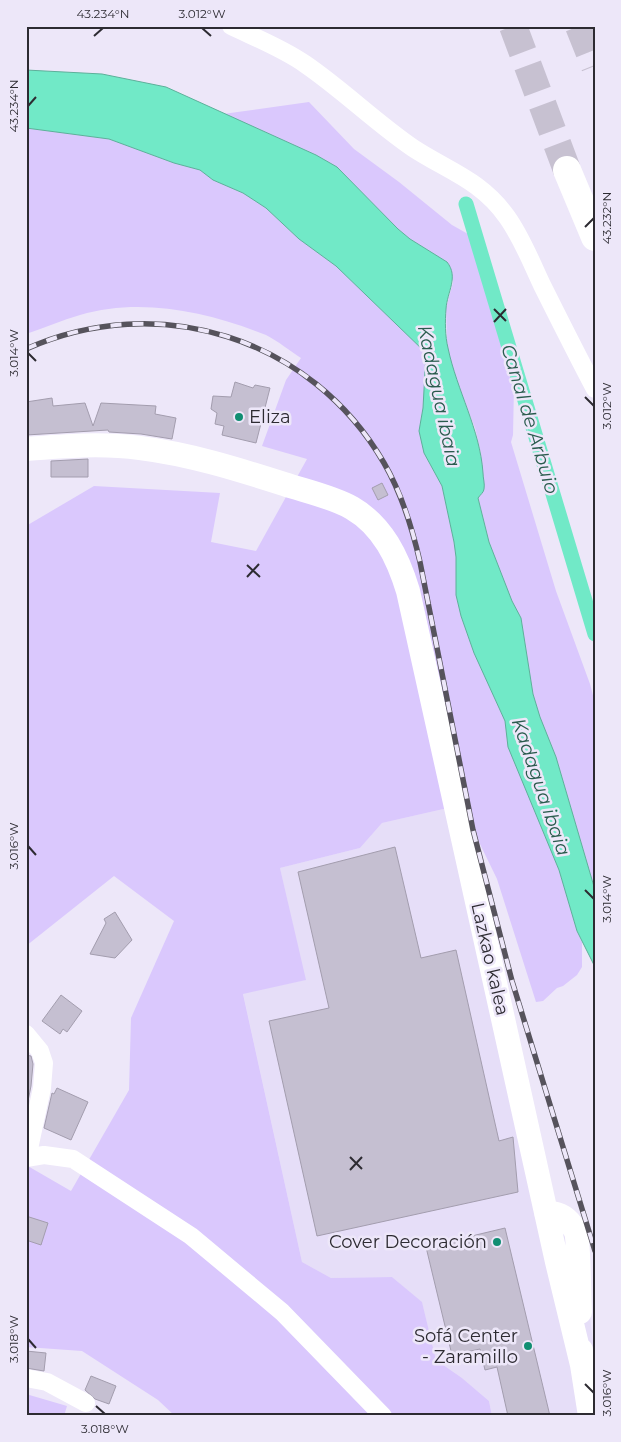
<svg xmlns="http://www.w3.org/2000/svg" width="621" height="1442" font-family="Montserrat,sans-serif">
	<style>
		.built { fill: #e6def8 }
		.green { fill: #dac8fd }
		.water { fill: #71e9c7; stroke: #5db09a }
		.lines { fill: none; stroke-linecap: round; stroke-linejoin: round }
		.canal { stroke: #71e9c7; stroke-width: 15 }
		.building { fill: #c5bfd1; stroke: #a39dae }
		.highway-tunnel { stroke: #c7c1d1; stroke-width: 28; stroke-dasharray: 28 14; stroke-linecap: butt }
		.street { stroke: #fff; stroke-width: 18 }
		.secondary { stroke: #fff; stroke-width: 24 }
		.highway { stroke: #fff; stroke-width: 28 }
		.rail-casing { stroke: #56535c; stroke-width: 5.5 }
		.rail { stroke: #ede7f9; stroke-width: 4; stroke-dasharray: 11; stroke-linecap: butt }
		.ticks { fill: none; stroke: #2d2b32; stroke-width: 2 }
		.poi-dot { fill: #118e72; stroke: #ede7f9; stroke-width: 2 }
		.labels { text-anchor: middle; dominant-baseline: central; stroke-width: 5; stroke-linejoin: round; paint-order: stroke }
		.poi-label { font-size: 18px; fill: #2d2b32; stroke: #ede7f9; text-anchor: end }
		.street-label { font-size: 18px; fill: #2d2b32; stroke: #ede7f9 }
		.water-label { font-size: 19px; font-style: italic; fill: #2a5c4e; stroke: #ede7f9 }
		.neatline { fill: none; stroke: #2d2b32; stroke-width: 2 }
		.ticks-label { font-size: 12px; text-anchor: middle; fill: #2d2b32 }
	</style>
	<rect width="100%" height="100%" fill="#ede7f9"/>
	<path class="built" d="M461,805L555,1210L571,1216L589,1308L595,1360V1416H492L489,1401L462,1378L436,1360L422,1303L392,1277L331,1278L302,1262L243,993L305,980L280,868L360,848L382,823Z"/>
	<path class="green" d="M309,102L354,149L399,182L452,225L468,234L514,386L513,435L511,442L556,591L590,684L595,703V890L556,757L540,717L533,694L521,618L512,601L489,542L482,513L478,498L481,454L475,428L455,377L447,345L446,308L453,282L447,262L410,239L398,229L337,167L316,155L223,114Z
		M26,128L109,139L174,163L200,170L213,180L243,193L266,208L299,239L336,266L426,353L423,408L419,431L429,463L442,486L454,542L456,557V595L461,616L474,653L505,721L509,748L559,870L577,931L582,942V967L577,975L563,986L557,988L543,1001L536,1002L497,879L461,805L382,823L360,848L280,868L306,980L243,994L302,1262L331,1278L392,1277L422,1302L436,1360L462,1378L489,1401L492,1416H175L158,1400L82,1351L26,1347V1165L71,1191L129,1090L131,1018L174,921L114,876L26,946V526L94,486L220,493L211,542L256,551L307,459L262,446L286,380L301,358C290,351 278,341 266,335C208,312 141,297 80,315C62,320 44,328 26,334Z
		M26,1394L67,1406L64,1416H26Z"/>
	<path class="water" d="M26,70L102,74L166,87L316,155L337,167L398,229L410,239L447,262C459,277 447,292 446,309C445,321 445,336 448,348C457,391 480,429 483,473C483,478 485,484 484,489C484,492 480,495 478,498L489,542L512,601L521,618L533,694L540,717L556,757L595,890V967L577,931L559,870L508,747L505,721L474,653L461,616L456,595V557L454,542L442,486L424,453L419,431L423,408L426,353L336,266L299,239L266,208L243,193L213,180L200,170L174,163L109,139L26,128Z"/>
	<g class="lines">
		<path class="canal" d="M466,204L595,634"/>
	</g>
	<path class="building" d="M235,382L253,388L255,385L270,388L256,443L222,435L224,426L215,424L217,413L211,409L213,396L231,397Z
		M52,398L53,406L85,403L93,426L101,403L156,406L155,414L176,418L172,439L141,434L109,432L108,430L26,435V402Z
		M88,459V477H51V461Z
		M382,483L388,495L378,500L372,488Z
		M395,847L421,958L456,950L499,1141L513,1137L518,1192L317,1236L269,1021L329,1008L298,872Z
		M115,912L132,940L115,958L90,954L106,923L104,919Z
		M61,995L82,1011L67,1032L63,1029L60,1034L42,1021Z
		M26,1055L31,1056L33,1064L31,1086L26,1111Z
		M57,1088L88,1102L71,1140L44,1128L52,1093L54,1094Z
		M26,1216L48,1223L41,1245L26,1240Z
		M505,1228L550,1416H508L497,1367L485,1370L480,1349L452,1355L426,1247Z
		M26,1351L46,1353L44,1371L26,1368Z
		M91,1376L116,1386L109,1404L95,1399L85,1390Z"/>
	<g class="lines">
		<path class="highway-tunnel" d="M513,26L567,170
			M579,26L595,66"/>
		<path class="street" d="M231,26C256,38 282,48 305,64C343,90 375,122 413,148C448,171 481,180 507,217C522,238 532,264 543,287C560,321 577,355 595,389
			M26,1034L40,1051L44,1063L42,1088L27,1158
			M26,1158L44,1155L73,1159L191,1236L282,1312L383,1416
			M26,1378L47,1382L86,1403"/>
		<path class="secondary" d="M26,449C64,446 102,443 140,448C189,454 237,469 284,484C305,491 333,497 352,508C383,526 398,558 408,591L557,1262L582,1365
			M546,1213C559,1212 568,1218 575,1230C579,1237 579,1299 580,1312
			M581,1350L582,1365L590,1416"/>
		<path class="highway" d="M567,170L595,237"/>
		<defs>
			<path id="rail" d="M26,349C158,290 311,337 384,463C402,494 412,527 420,562L473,830L512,981L595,1251"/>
		</defs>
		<use href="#rail" class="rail-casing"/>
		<use href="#rail" class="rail"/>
	</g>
	<path class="ticks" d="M202,28L211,36M94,36L103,28M28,106L36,97M585,227L594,218M494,309L506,321M494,322L506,309M28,353L36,361M585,397L594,406M247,565L260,577M247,577L259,564M28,846L36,855M585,890L594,899M350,1157L362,1169M350,1170L362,1157M28,1339L36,1348M585,1384L594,1393M96,1406L105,1414"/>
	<g class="poi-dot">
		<circle cx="239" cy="417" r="5"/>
		<circle cx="497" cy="1242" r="5"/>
		<circle cx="528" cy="1346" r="5"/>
	</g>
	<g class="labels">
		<g class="poi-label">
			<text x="249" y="417" text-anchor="start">Eliza</text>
			<text x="487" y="1242">Cover Decoración</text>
			<text x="518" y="1336">Sofá Center<tspan x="518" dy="21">- Zaramillo</tspan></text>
		</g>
		<g class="street-label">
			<text transform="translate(490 959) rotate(77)">Lazkao kalea</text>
		</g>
		<g class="water-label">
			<text transform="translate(439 396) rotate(78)">Kadagua ibaia</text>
			<text transform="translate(530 419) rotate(73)">Canal de Arbuio</text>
			<text transform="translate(541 787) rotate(71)">Kadagua ibaia</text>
		</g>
	</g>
	<rect width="621" height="1442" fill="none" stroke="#ede7f9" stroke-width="55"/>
	<rect x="28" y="28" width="566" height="1386" class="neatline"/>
	<g class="ticks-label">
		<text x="103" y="18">43.234°N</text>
		<text x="202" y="18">3.012°W</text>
		<text transform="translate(14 106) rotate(-90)" y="4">43.234°N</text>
		<text transform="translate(607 218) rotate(-90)" y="4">43.232°N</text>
		<text transform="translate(14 353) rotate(-90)" y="4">3.014°W</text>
		<text transform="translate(607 406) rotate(-90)" y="4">3.012°W</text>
		<text transform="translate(14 846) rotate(-90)" y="4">3.016°W</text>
		<text transform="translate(607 899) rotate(-90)" y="4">3.014°W</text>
		<text transform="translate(14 1339) rotate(-90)" y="4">3.018°W</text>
		<text transform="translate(607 1393) rotate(-90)" y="4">3.016°W</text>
		<text x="105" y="1433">3.018°W</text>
	</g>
</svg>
